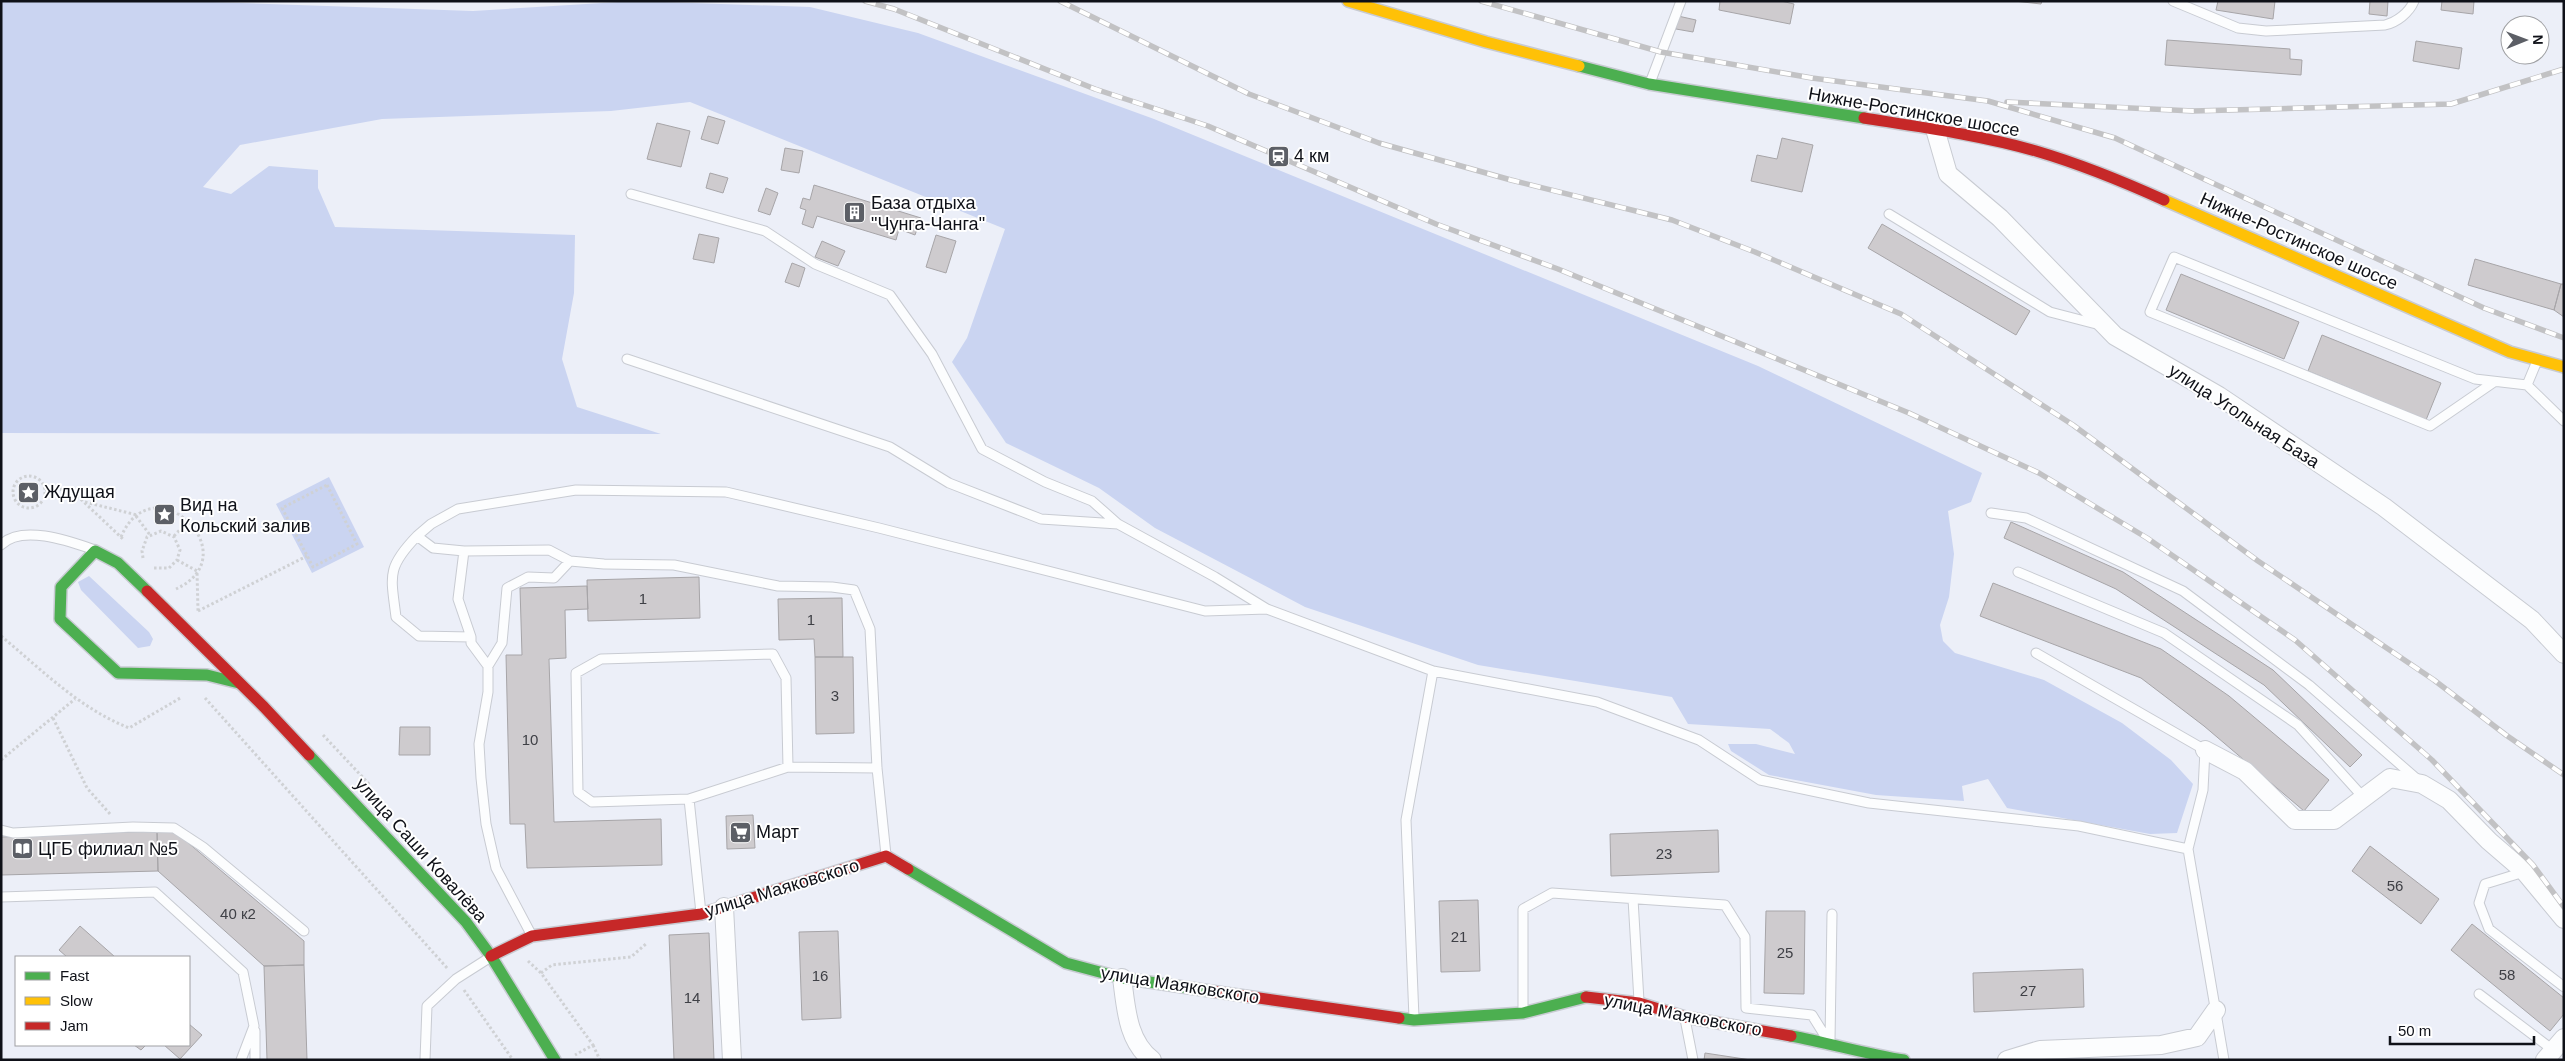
<svg xmlns="http://www.w3.org/2000/svg" width="2565" height="1061" font-family="Helvetica,sans-serif">
	<style>
		.green { fill: #cad4f1 }
		.building { fill: #cecbce; stroke: #a7a5a8 }
		.lines { fill: none; stroke-linecap: round; stroke-linejoin: round }
		.lane-casing { stroke: #c8cbd2; stroke-width: 11 }
		.street-casing { stroke: #c8cbd2; stroke-width: 20 }
		.fast-casing { stroke: #c8cbd2; stroke-width: 14 }
		.slow-casing { stroke: #c8cbd2; stroke-width: 14 }
		.jam-casing { stroke: #c8cbd2; stroke-width: 14 }
		.path { stroke: #cfd1d4; stroke-width: 3; stroke-dasharray: 2.5 2.5; stroke-linecap: butt }
		.lane { stroke: #fcfdfe; stroke-width: 9 }
		.street { stroke: #fcfdfe; stroke-width: 18 }
		.fast { stroke: #4caf50; stroke-width: 11 }
		.slow { stroke: #ffc107; stroke-width: 11 }
		.jam { stroke: #c62828; stroke-width: 11 }
		.rail-casing { stroke: #c2c2c4; stroke-width: 5.5 }
		.rail { stroke: #fff; stroke-width: 4; stroke-dasharray: 11; stroke-linecap: butt }
		.labels { text-anchor: middle; dominant-baseline: central; stroke-width: 4; stroke-linejoin: round; paint-order: stroke }
		.number-label { font-size: 15px; fill: #3f4046 }
		.street-label { font-size: 18px; fill: #0f1118; stroke: #fff }
		.poi-label { font-size: 18px; fill: #0f1118; stroke: #fff; text-anchor: start }
	</style>
	<rect width="100%" height="100%" fill="#eceff8"/>
	<path class="green" d="M1,1H183L473,11L635,1L810,7L918,33L1154,119L1758,366L1982,473L1971,502L1948,511L1954,554L1949,597L1940,625L1943,641L1955,653L2044,680L2122,723L2171,760L2193,784L2177,833L2150,834L2007,808L1988,779L1962,786L1964,801L1876,795L1769,775L1731,751L1728,744H1756L1795,754L1789,743L1770,729L1688,724L1672,697L1478,665L1305,607L1155,528L1099,488L1006,443L952,362L967,338L1005,229L690,102L611,111L382,119L240,145L203,187L231,194L269,166L318,170V188L335,227L575,235L574,293L562,359L577,407L661,434L1,433Z
		M329,477L364,547L312,573L276,504Z
		M89,576L149,632L153,639L150,646L138,648L81,590L78,582Z"/>
	<path class="building" d="M1720,1H1781L1794,4L1790,24L1719,10Z
		M2014,1H2042L2041,4Z
		M2218,1H2275L2273,19L2216,10Z
		M2370,1H2388L2387,16L2369,14Z
		M2442,1H2474L2473,14L2441,10Z
		M1678,16L1696,20L1693,32L1676,29Z
		M2167,40L2290,49V59L2302,60L2301,75L2165,65Z
		M2416,41L2462,48L2459,69L2413,61Z
		M708,116L725,121L718,144L701,139Z
		M657,123L690,131L681,167L647,159Z
		M1782,138L1813,145L1802,192L1751,181L1757,155L1777,159Z
		M785,148L803,151L799,173L781,170Z
		M710,173L728,178L723,193L706,188Z
		M814,185L921,218L915,235L899,229L896,240L817,216L813,228L802,224L806,210L800,208L803,198L810,200Z
		M766,188L778,193L770,215L758,211Z
		M1882,224L2030,311L2016,335L1868,248Z
		M699,234L719,238L714,263L693,259Z
		M936,235L956,241L946,273L926,267Z
		M822,241L845,251L838,266L815,257Z
		M2475,259L2561,284L2554,310L2468,285Z
		M792,263L805,268L799,287L785,282Z
		M2181,274L2299,322L2284,359L2166,310Z
		M2561,284H2564V317L2554,310Z
		M2322,335L2441,383L2426,420L2308,371Z
		M2011,522L2123,572L2273,670L2362,755L2350,767L2264,685L2116,589L2004,538Z
		M699,577L700,618L588,621L587,580Z
		M1993,583L2161,649L2229,696L2329,780L2304,811L2204,726L2141,678L1980,616Z
		M587,586L588,609L565,610L566,658L549,659L554,822L661,819L662,865L527,868L525,824H510L506,655H522L520,588Z
		M842,598L843,657H815L814,639L779,640L778,599Z
		M815,657H853L854,733L816,734Z
		M400,727H430V755H399Z
		M753,815L755,848L727,849L726,816Z
		M173,830L304,941V965L264,966L158,871L157,831Z
		M1718,830L1719,872L1611,876L1610,834Z
		M157,831L158,871L1,875V837Z
		M2370,846L2439,899L2421,924L2352,871Z
		M1478,900L1480,971L1441,972L1439,901Z
		M1766,911H1805L1804,994L1764,993Z
		M2472,924L2564,998V1014L2550,1031L2451,950Z
		M80,926L115,957H67L59,950Z
		M838,931L841,1018L802,1020L799,932Z
		M709,933L714,1060H674L669,935Z
		M304,965L307,1060H267L264,966Z
		M2083,969L2084,1007L1974,1012L1973,973Z
		M189,1024L202,1035L180,1059L164,1045H189Z
		M134,1045H146L141,1050Z
		M1705,1053L1751,1060H1704Z"/>
	<g class="lines">
		<defs>
			<path id="lane" d="M2173,1L2238,28L2266,31L2385,25C2397,22 2409,13 2414,1
				M1650,83L1681,1
				M631,194L765,231L815,264L890,295L932,354L982,449L1045,482L1092,501L1118,524
				M1889,214L2050,312L2100,325
				M627,359L890,447L949,483L1041,519L1118,524L1215,577L1267,609
				M2537,361L2527,385L2564,421
				M2494,382L2430,426L2150,312L2174,257L2475,379L2527,385
				M1991,513L2026,518L2183,591L2309,685L2418,780
				M417,536C386,568 391,576 396,617L419,636L471,637
				M1,545C21,524 69,541 92,549
				M464,551L458,599L471,637V643L488,666
				M570,561L549,550L464,551L433,548L417,536L431,524L458,509L576,490L726,492L879,528L1205,611L1267,609L1433,671L1597,702L1699,740L1760,780L1869,803L2079,826L2188,849
				M2018,572L2164,633L2298,725L2363,797
				M2036,653L2205,750L2203,790L2188,849L2224,1060
				M788,767L786,678L773,654L601,659L576,673L578,792L592,802L689,799L788,767L877,768
				M689,799L701,913
				M1,830L13,833L133,827L174,828L203,847L304,931
				M2524,872L2485,884L2479,903L2489,929L2564,987
				M1,897L155,892L243,972L254,1026L241,1060
				M1633,899L1639,1001
				M531,934L496,868L486,824L481,778L479,744L488,692V666L502,643L507,588L528,577L554,578L570,561L604,564L674,565L778,586L832,587L854,590L870,629L877,768L886,855
				M2479,994L2553,1050
				M1523,1012V909L1552,893L1725,905L1745,937L1746,1008L1812,1015L1827,1039
				M1414,1018L1406,820L1433,671
				M1685,1019L1693,1060
				M255,1031V1060
				M1830,1041L1832,914
				M425,1060L427,1006L456,979L489,958"/>
			<path id="street" d="M1935,129L1948,174L2000,218L2115,336L2219,396L2384,507L2532,620L2564,654
				M2205,750L2245,771L2295,820H2334L2390,778L2422,784L2449,800L2489,841L2525,872L2564,919
				M724,907L732,1060
				M1122,978C1126,1007 1127,1041 1152,1060
				M2007,1060L2040,1050L2161,1045L2197,1037L2216,1010
				M2545,1060L2564,1038"/>
			<path id="fast" d="M1579,66L1649,84L1864,118
				M147,591L118,563L95,551L61,587L60,619L118,673L207,675L239,683
				M309,755L466,922L491,956L555,1060
				M908,869L1066,963L1122,978L1210,991
				M1399,1018L1414,1020L1523,1013L1586,997
				M1791,1036C1829,1043 1866,1054 1904,1060"/>
			<path id="slow" d="M1348,1L1486,42L1579,66
				M2164,200L2510,352L2564,367"/>
			<path id="jam" d="M1864,118C1921,127 1980,135 2036,151C2080,164 2122,181 2164,200
				M147,591L264,707L309,755
				M491,956L532,936L701,914L886,856L908,869
				M1210,991L1399,1018
				M1586,997L1639,1003L1685,1017L1791,1036"/>
		</defs>
		<use href="#lane" class="lane-casing"/>
		<use href="#street" class="street-casing"/>
		<use href="#fast" class="fast-casing"/>
		<use href="#slow" class="slow-casing"/>
		<use href="#jam" class="jam-casing"/>
		<path class="path" d="M13 492a16 16 0 1 1 32 0a16 16 0 1 1-32 0Z
			M327,485L357,544L313,567L282,508Z
			M45,490L70,489L124,540
			M85,502L137,515
			M136,516L150,535
			M174,536L189,520
			M121,537C153,461 250,555 176,589
			M143,558L142,551L147,537L161,531L174,537L180,550L177,560L169,568H154
			M177,560L197,571L198,611
			M198,611L307,556
			M1,636C42,670 79,708 129,728L182,697
			M205,698L448,969
			M53,718L87,788L110,814
			M323,735L370,785
			M1,760L75,699
			M528,961L541,973L593,1045L575,1055
			M541,973L552,965L631,957L647,943
			M464,990L513,1060
			M593,1045L600,1060"/>
		<use href="#lane" class="lane"/>
		<use href="#street" class="street"/>
		<use href="#fast" class="fast"/>
		<use href="#slow" class="slow"/>
		<use href="#jam" class="jam"/>
		<defs>
			<path id="rail" d="M865,1L894,9L1095,89L1208,126L1436,224L1558,269L1909,413L2039,473L2147,538L2295,640L2432,760L2533,865L2564,907
				M1060,1L1249,94L1379,143L1511,180L1672,220L1755,252L1901,314L2073,425L2258,561L2434,680L2506,735L2564,775
				M1481,1L1661,52L1812,78L1988,101L2115,138L2484,308L2564,338
				M2007,102L2193,111L2451,104L2564,69"/>
		</defs>
		<use href="#rail" class="rail-casing"/>
		<use href="#rail" class="rail"/>
	</g>
	<defs>
		<symbol id="station-square" viewBox="-11 -11 22 22"><rect x="-9" y="-9" width="18" height="18" rx="4" fill="#5c5f66" stroke="#fff"/><path d="M-3-6H3Q5-6 5-4V2Q5 4 3 4L4.5 6H3L1.5 4h-3L-3 6H-4.5L-3 4Q-5 4-5 2V-4Q-5-6-3-6ZM-3.5-4v3h7v-3ZM-3.5 1v1.5H-2V1ZM2 1v1.5H3.5V1Z" fill="#fff"/></symbol>
		<symbol id="building-square" viewBox="-11 -11 22 22"><rect x="-9" y="-9" width="18" height="18" rx="4" fill="#5c5f66" stroke="#fff"/><path d="M-4-6H4V6H1V3H-1V6H-4ZM-2.5-4.3h1.7v1.8h-1.7ZM.8-4.3h1.7v1.8H.8ZM-2.5-1h1.7V.8h-1.7ZM.8-1h1.7V.8H.8Z" fill="#fff"/></symbol>
		<symbol id="sight-square" viewBox="-11 -11 22 22"><rect x="-9" y="-9" width="18" height="18" rx="4" fill="#5c5f66" stroke="#fff"/><path d="M0-6L1.8-2.2L6-1.7L2.9 1.2L3.7 5.4L0 3.3L-3.7 5.4L-2.9 1.2L-6-1.7L-1.8-2.2Z" fill="#fff"/></symbol>
		<symbol id="supermarket-square" viewBox="-11 -11 22 22"><rect x="-9" y="-9" width="18" height="18" rx="4" fill="#5c5f66" stroke="#fff"/><path d="M-6-5.5h2.5l.6 2H6L4.5 2H-2.5L-4.4-4H-6ZM-1.5 3.2a1.3 1.3 0 1 0 .1 0ZM3 3.2a1.3 1.3 0 1 0 .1 0Z" fill="#fff"/></symbol>
		<symbol id="library-square" viewBox="-11 -11 22 22"><rect x="-9" y="-9" width="18" height="18" rx="4" fill="#5c5f66" stroke="#fff"/><path d="M-6-4Q-3-5.5-.7-3.5V5Q-3 3-6 4ZM6-4Q3-5.5 .7-3.5V5Q3 3 6 4Z" fill="#fff"/></symbol>
	</defs>
	<g fill-rule="evenodd">
		<use href="#station-square" x="1266" y="144" width="25" height="25"/>
		<use href="#building-square" x="842" y="200" width="25" height="25"/>
		<use href="#sight-square" x="16" y="480" width="25" height="25"/>
		<use href="#sight-square" x="152" y="502" width="25" height="25"/>
		<use href="#supermarket-square" x="728" y="820" width="25" height="25"/>
		<use href="#library-square" x="10" y="836" width="25" height="25"/>
	</g>
	<g class="labels">
		<g class="number-label">
			<text x="643" y="598">1</text>
			<text x="811" y="619">1</text>
			<text x="835" y="695">3</text>
			<text x="530" y="739">10</text>
			<text x="1664" y="853">23</text>
			<text x="2395" y="885">56</text>
			<text x="238" y="913">40 к2</text>
			<text x="1459" y="936">21</text>
			<text x="1785" y="952">25</text>
			<text x="2507" y="974">58</text>
			<text x="820" y="975">16</text>
			<text x="2028" y="990">27</text>
			<text x="692" y="997">14</text>
		</g>
		<g class="street-label">
			<text transform="translate(1914 112) rotate(10)">Нижне-Ростинское шоссе</text>
			<text transform="translate(2299 241) rotate(24)">Нижне-Ростинское шоссе</text>
			<text transform="translate(2244 416) rotate(33)">улица Угольная База</text>
			<text transform="translate(421 850) rotate(48)">улица Саши Ковалёва</text>
			<text transform="translate(782 888) rotate(-17)">улица Маяковского</text>
			<text transform="translate(1180 985) rotate(9)">улица Маяковского</text>
			<text transform="translate(1683 1015) rotate(11)">улица Маяковского</text>
		</g>
		<g class="poi-label">
			<text x="1294" y="156">4 км</text>
			<text x="871" y="203">База отдыха<tspan x="871" dy="21">"Чунга-Чанга"</tspan></text>
			<text x="44" y="492">Ждущая</text>
			<text x="180" y="505">Вид на<tspan x="180" dy="21">Кольский залив</tspan></text>
			<text x="756" y="832">Март</text>
			<text x="38" y="849">ЦГБ филиал №5</text>
		</g>
	</g>
	<rect width="2565" height="1061" fill="none" stroke="#0f1118" stroke-width="5"/>
	<rect x="15" y="956" width="175" height="90" fill="#ffffff" stroke="#9fa0a3"/>
	<rect x="25" y="972" width="25" height="8" fill="#4caf50" stroke="#9fa0a3"/>
	<text x="60" y="981" font-size="15" fill="#0f1118">Fast</text>
	<rect x="25" y="997" width="25" height="8" fill="#ffc107" stroke="#9fa0a3"/>
	<text x="60" y="1006" font-size="15" fill="#0f1118">Slow</text>
	<rect x="25" y="1022" width="25" height="8" fill="#c62828" stroke="#9fa0a3"/>
	<text x="60" y="1031" font-size="15" fill="#0f1118">Jam</text>
	<g transform="translate(2525 40) rotate(89)"><circle r="24" fill="#ffffff" stroke="#9fa0a3"/>
	<path d="M0-4L9 19L0 12L-9 19Z" fill="#5c5f66"/>
	<text y="-8" font-size="14" font-weight="bold" text-anchor="middle" fill="#0f1118">N</text>
	</g>
	<path d="M2390 1036v8h144v-8" fill="none" stroke="#0f1118" stroke-width="2.5"/>
	<text x="2398" y="1036" font-size="15" fill="#0f1118" stroke="#ffffff" stroke-width="4" paint-order="stroke">50 m</text>
</svg>
